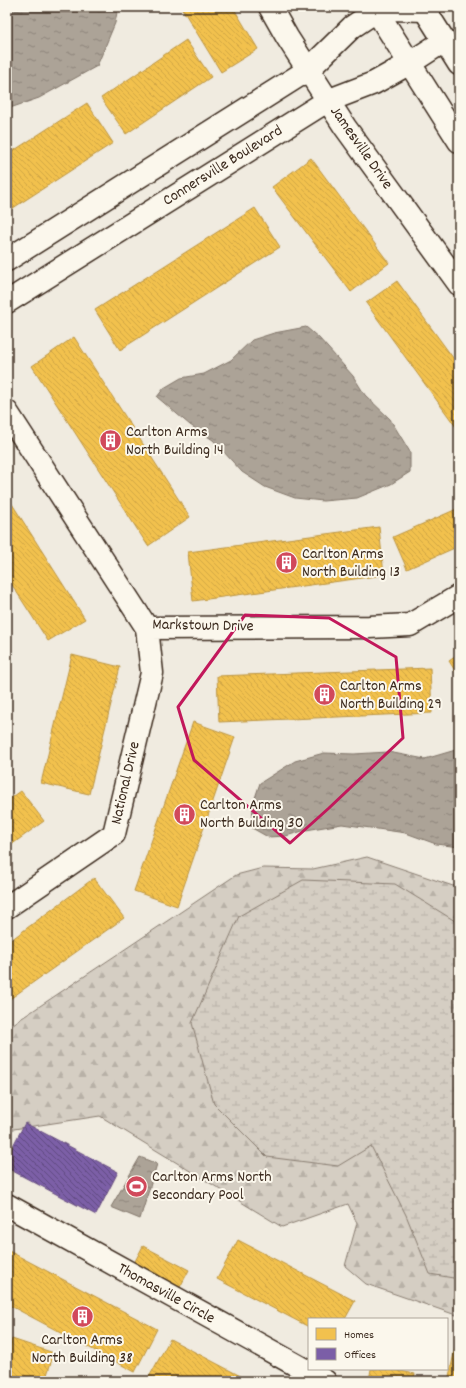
<svg xmlns="http://www.w3.org/2000/svg" width="466" height="1388" font-family="Dekko,sans-serif">
	<style>
		.forest { fill: url(#forest-firs); stroke: #887c70 }
		.wetland { fill: url(#wetland-marsh); stroke: #887c70 }
		.water { fill: url(#water-ripples); stroke: #7f7367 }
		.homes { fill: url(#homes-back-hatch); stroke: #bb9440 }
		.offices { fill: url(#offices-back-hatch); stroke: #684e7e }
		.lines { fill: none; stroke-linecap: round; stroke-linejoin: round }
		.minor-casing { stroke: #3b2a1e; stroke-width: 25 }
		.major-casing { stroke: #3b2a1e; stroke-width: 25 }
		.minor { stroke: #fbf7ec; stroke-width: 22 }
		.major { stroke: #fbf7ec; stroke-width: 22 }
		.marked { fill: none; stroke: #c2185b; stroke-width: 3; stroke-linejoin: round }
		.labels { text-anchor: middle; dominant-baseline: central; stroke-width: 4; stroke-linejoin: round; paint-order: stroke }
		.street-label { font-size: 16px; fill: #3b2a1e; stroke: #fbf7ec }
		.poi-label { font-size: 16px; fill: #3b2a1e; stroke: #fbf7ec; text-anchor: start }
	</style>
	<defs>
		<pattern id="forest-firs" width="22" height="20" patternUnits="userSpaceOnUse"><rect width="22" height="20" fill="#d5cec3"/><path d="M5 1l3.5 6h-7zM16 11l3.5 6h-7z" fill="#b8b1a7"/></pattern>
		<pattern id="wetland-marsh" width="20" height="14" patternUnits="userSpaceOnUse"><rect width="20" height="14" fill="#d5cec3"/><path d="M1 5h8M5 5V1M11 12h8M15 12V8" fill="none" stroke="#b8b1a7"/></pattern>
		<pattern id="water-ripples" width="26" height="14" patternUnits="userSpaceOnUse"><rect width="26" height="14" fill="#aca397"/><path d="M2 4q2-2 4 0t4 0M15 11q2-2 4 0t4 0" fill="none" stroke="#8d857b"/></pattern>
		<pattern id="homes-back-hatch" width="6" height="6" patternUnits="userSpaceOnUse"><rect width="6" height="6" fill="#f2c14e"/><path d="M-1 5l2 2M0 0l6 6M5-1l2 2" fill="none" stroke="#d0a644"/></pattern>
		<pattern id="offices-back-hatch" width="6" height="6" patternUnits="userSpaceOnUse"><rect width="6" height="6" fill="#7b5ea7"/><path d="M-1 5l2 2M0 0l6 6M5-1l2 2" fill="none" stroke="#614a80"/></pattern>
	</defs>
	<rect width="100%" height="100%" fill="#f0ebe0"/>
	<filter id="ink" filterUnits="userSpaceOnUse"><feTurbulence type="fractalNoise" baseFrequency=".025" numOctaves="2"/><feDisplacementMap in="SourceGraphic" scale="8" xChannelSelector="R" yChannelSelector="G"/><feConvolveMatrix kernelMatrix="1 2 1 2 8 2 1 2 1" color-interpolation-filters="sRGB"/></filter>
	<g filter="url(#ink)">
		<path class="forest" d="M367,857L453,886L459,884V1316L366,1284L345,1266L357,1223L348,1204L282,1227L100,1116L7,1130V1028L236,875L263,868L313,869Z"/>
		<path class="wetland" d="M303,880L395,884L455,921L459,919V1279L430,1274L406,1215L371,1146L338,1166L267,1157L214,1104L192,1023L239,916Z"/>
		<path class="water" d="M7,7H118L115,23L97,66L39,98L7,109Z
			M306,327L319,338L353,376L365,395L390,419L410,452V472L391,484L357,498L323,501L295,498L265,487L242,472L213,440L190,425L157,397L164,388L181,378L204,374L231,360L252,340L274,333Z
			M459,749V847L436,844L406,833L342,824L306,830L286,836L268,837L252,828L253,804L260,783L295,761L324,753L354,754L388,752L425,759Z
			M140,1157L157,1164L140,1219L111,1207Z"/>
		<path class="homes" d="M181,7H233L258,49L221,72Z
			M186,40L211,77L126,134L101,98Z
			M87,103L113,143L7,212V155Z
			M311,158L389,263L351,292L272,187Z
			M255,208L280,247L120,350L95,310Z
			M397,281L459,366V431L366,303Z
			M74,337L190,517L148,546L32,366Z
			M7,496L85,619L48,641L7,577Z
			M459,508V546L407,569L393,537Z
			M379,527L384,575L193,601L188,552Z
			M459,654V677L449,661Z
			M72,655L120,667L89,794L41,783Z
			M430,668L432,713L219,722L217,676Z
			M193,722L235,737L177,906L134,891Z
			M21,791L44,821L7,848V801Z
			M94,878L124,918L7,1001V943Z
			M238,1240L355,1301L345,1319H309V1327L217,1279Z
			M143,1246L189,1270L179,1289L133,1265Z
			M7,1250L157,1329L135,1372L7,1304Z
			M458,1335H459V1381H448Z
			M12,1339L54,1353L45,1381H7V1355Z
			M170,1339L250,1381H152L148,1379Z
			M371,1369H391L415,1374L413,1381H369Z"/>
		<path class="offices" d="M25,1123L118,1172L96,1215L7,1168V1157Z"/>
		<g class="lines">
			<defs>
				<path id="minor" d="M270,7L287,37L345,127L459,284
					M7,260L308,70L352,27L376,11L390,9L425,10
					M7,302L327,101L374,83L410,63L444,41
					M7,412L147,628L369,627L410,625L459,596
					M7,907L114,834L152,673L147,628
					M7,1205L325,1381"/>
				<path id="major" d="M374,7L459,141
					M423,7L459,64"/>
			</defs>
			<use href="#minor" class="minor-casing"/>
			<use href="#major" class="major-casing"/>
			<use href="#minor" class="minor"/>
			<use href="#major" class="major"/>
		</g>
	</g>
	<path class="marked" d="M245,615L329,618L396,657L403,738L329,808L290,843L194,760L178,707Z"/>
	<defs>
		<symbol id="building-disc" viewBox="-11 -11 22 22"><circle r="9.5" fill="#d1495b" stroke="#fbf7ec"/><path d="M-4-6H4V6H1V3H-1V6H-4ZM-2.5-4.3h1.7v1.8h-1.7ZM.8-4.3h1.7v1.8H.8ZM-2.5-1h1.7V.8h-1.7ZM.8-1h1.7V.8H.8Z" fill="#fff"/></symbol>
		<symbol id="stadium-disc" viewBox="-11 -11 22 22"><circle r="9.5" fill="#d1495b" stroke="#fbf7ec"/><path d="M0-5a6.5 5 0 1 0 0 10a6.5 5 0 1 0 0-10ZM-3.5-1.8h7v3.6h-7Z" fill="#fff"/></symbol>
	</defs>
	<g fill-rule="evenodd">
		<use href="#building-disc" x="98" y="428" width="25" height="25"/>
		<use href="#building-disc" x="274" y="550" width="25" height="25"/>
		<use href="#building-disc" x="312" y="682" width="25" height="25"/>
		<use href="#building-disc" x="172" y="802" width="25" height="25"/>
		<use href="#stadium-disc" x="124" y="1174" width="25" height="25"/>
		<use href="#building-disc" x="70" y="1304" width="25" height="25"/>
	</g>
	<g class="labels">
		<g class="street-label">
			<text transform="translate(361 148) rotate(55)">Jamesville Drive</text>
			<text transform="translate(223 166) rotate(-32)">Connersville Boulevard</text>
			<text transform="translate(203 626) rotate(1)">Markstown Drive</text>
			<text transform="translate(126 783) rotate(-77)">National Drive</text>
			<text transform="translate(166 1294) rotate(29)">Thomasville Circle</text>
		</g>
		<g class="poi-label">
			<text x="126" y="432">Carlton Arms<tspan x="126" dy="18">North Building 14</tspan></text>
			<text x="302" y="554">Carlton Arms<tspan x="302" dy="18">North Building 13</tspan></text>
			<text x="340" y="686">Carlton Arms<tspan x="340" dy="18">North Building 29</tspan></text>
			<text x="200" y="805">Carlton Arms<tspan x="200" dy="18">North Building 30</tspan></text>
			<text x="152" y="1177">Carlton Arms North<tspan x="152" dy="18">Secondary Pool</tspan></text>
			<text x="82" y="1340" text-anchor="middle">Carlton Arms<tspan x="82" dy="18">North Building 38</tspan></text>
		</g>
	</g>
	<rect width="466" height="1388" fill="none" stroke="#fbf7ec" stroke-width="24"/>
	<rect x="12" y="12" width="442" height="1364" fill="none" stroke="#3b2a1e" stroke-width="1.5" filter="url(#ink)"/>
	<rect x="308" y="1318" width="140" height="52" fill="#fbf7ec" stroke="#aea59a"/>
	<rect x="316" y="1328" width="20" height="12" fill="#f2c14e" stroke="#aea59a"/>
	<text x="344" y="1338" font-size="12" fill="#3b2a1e">Homes</text>
	<rect x="316" y="1348" width="20" height="12" fill="#7b5ea7" stroke="#aea59a"/>
	<text x="344" y="1358" font-size="12" fill="#3b2a1e">Offices</text>
</svg>
